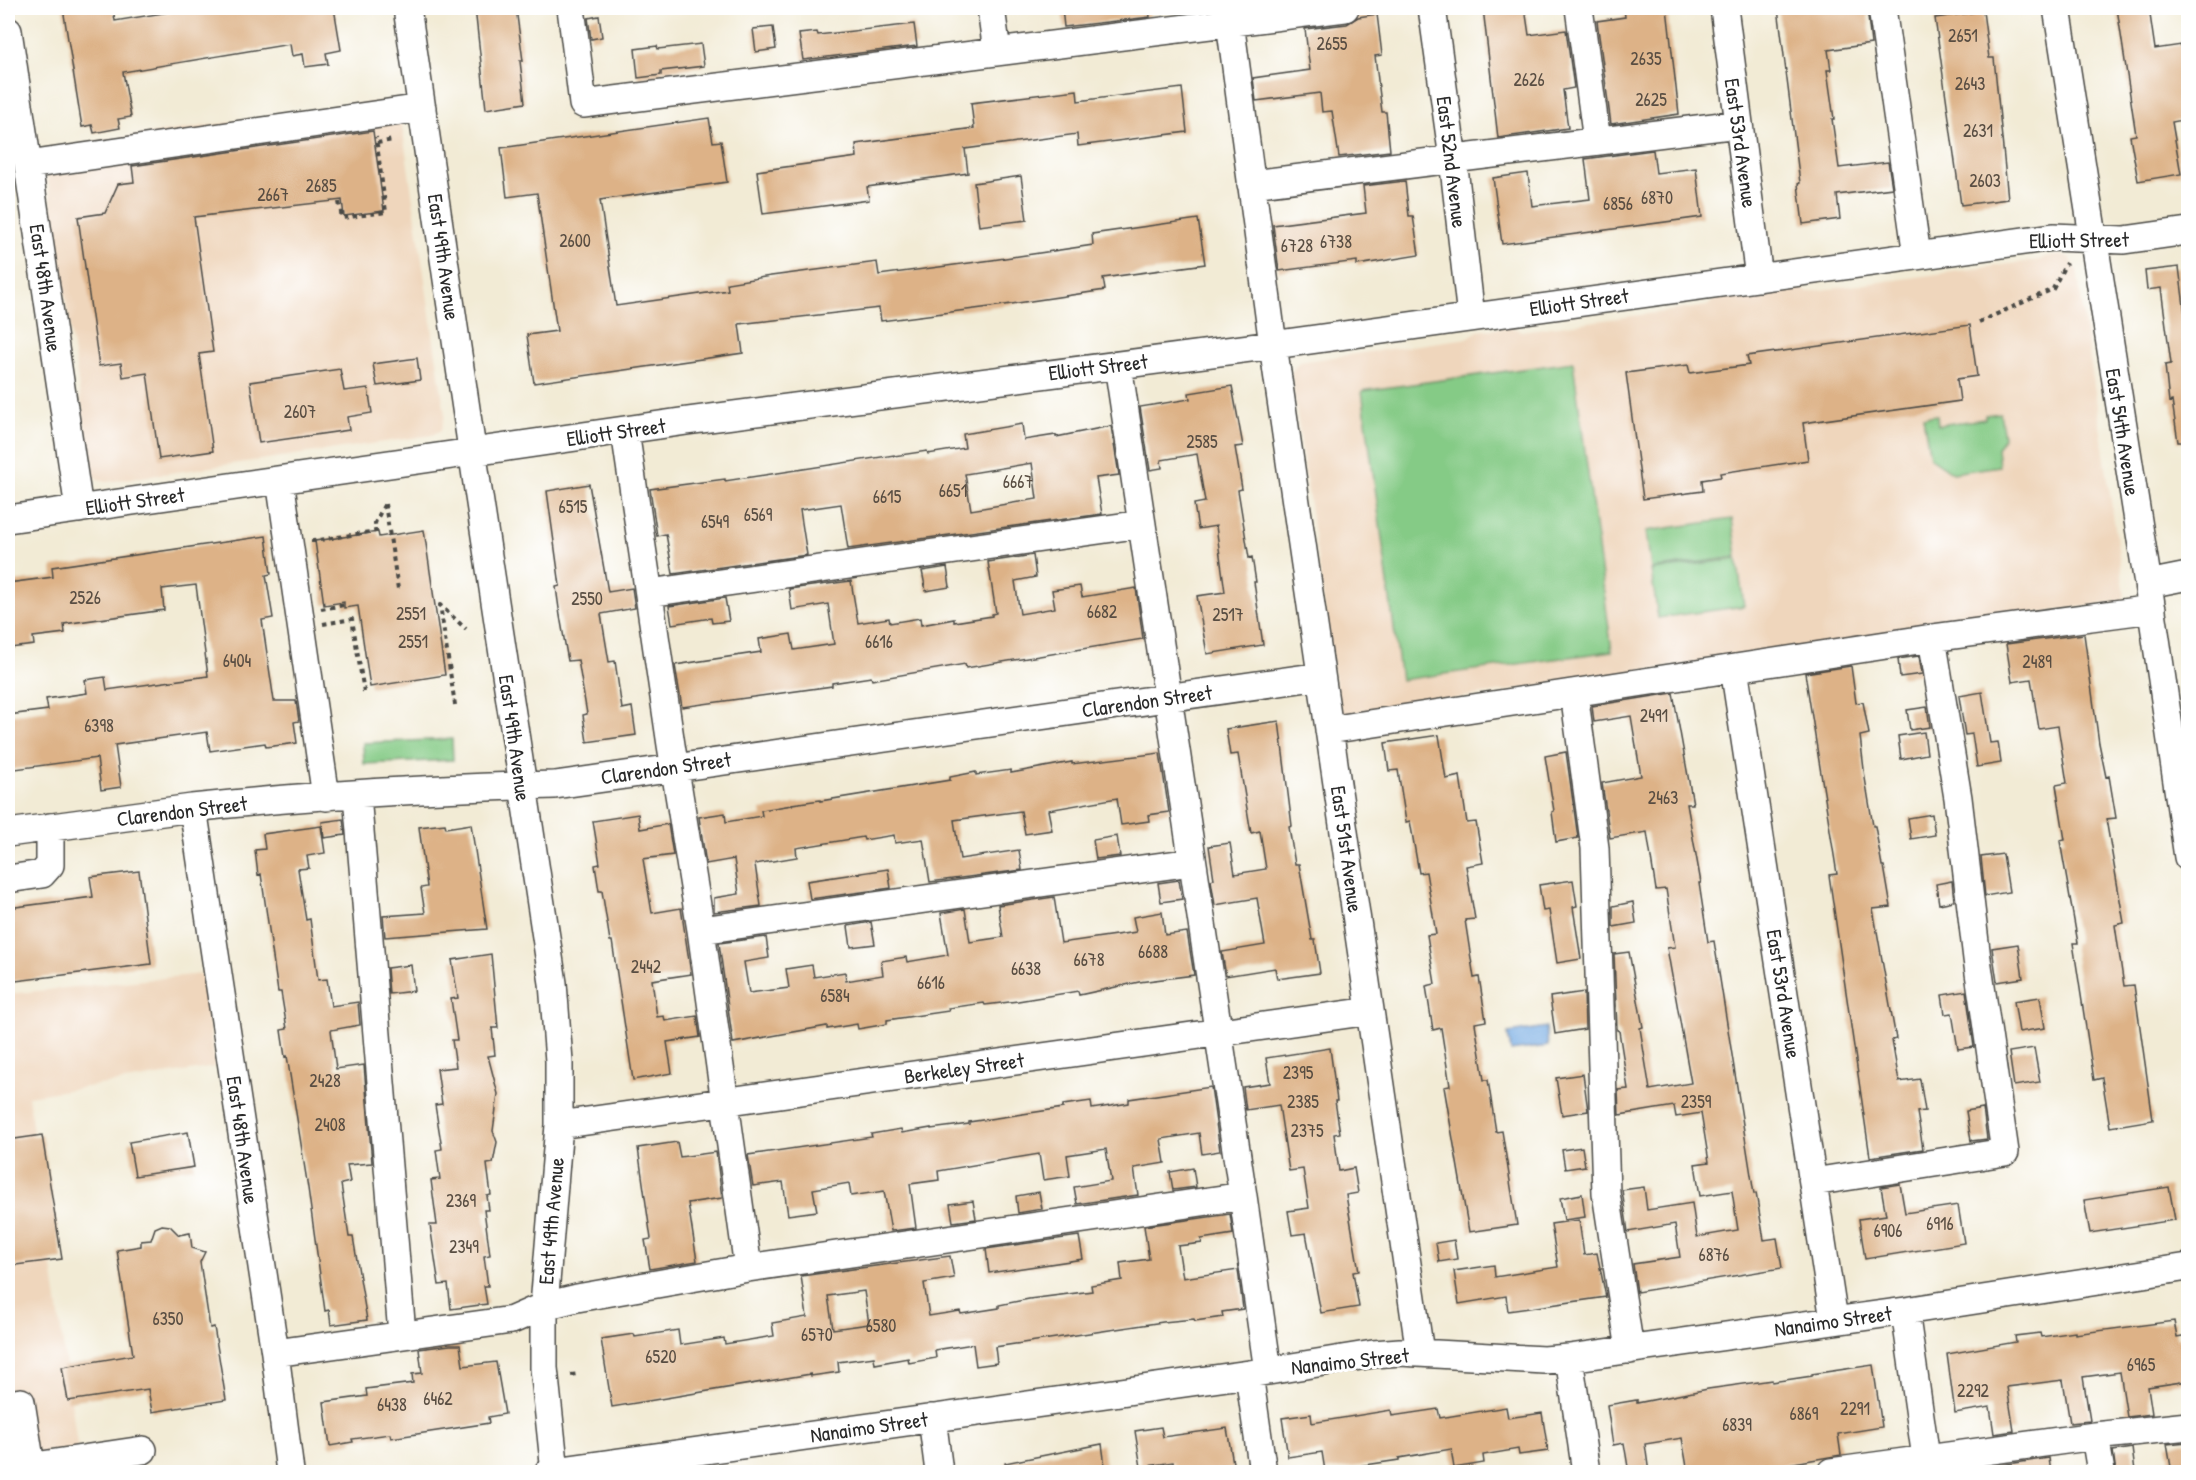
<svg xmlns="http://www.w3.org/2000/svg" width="2196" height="1480" font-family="'Patrick Hand',sans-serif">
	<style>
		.built { fill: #efd6bc }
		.green { fill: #85cb86; stroke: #587b58; stroke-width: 1.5 }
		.water { fill: #74aae2; stroke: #506a86; stroke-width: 1.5 }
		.building { fill: #ddb287; fill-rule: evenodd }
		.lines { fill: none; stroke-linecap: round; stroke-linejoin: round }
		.minor-casing { stroke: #494844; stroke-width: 30 }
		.path { stroke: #494844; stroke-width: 4; stroke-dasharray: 4.5 4.5; stroke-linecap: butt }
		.minor { stroke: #fff; stroke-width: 27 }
		.labels { text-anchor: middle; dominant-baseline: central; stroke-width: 6; stroke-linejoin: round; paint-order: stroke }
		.number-label { font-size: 18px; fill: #584d42 }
		.street-label { font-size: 21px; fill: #2b2b2b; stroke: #fff }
	</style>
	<rect width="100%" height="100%" fill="#fff"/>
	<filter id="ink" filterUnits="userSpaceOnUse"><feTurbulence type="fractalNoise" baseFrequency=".0167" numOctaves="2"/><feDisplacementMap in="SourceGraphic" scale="12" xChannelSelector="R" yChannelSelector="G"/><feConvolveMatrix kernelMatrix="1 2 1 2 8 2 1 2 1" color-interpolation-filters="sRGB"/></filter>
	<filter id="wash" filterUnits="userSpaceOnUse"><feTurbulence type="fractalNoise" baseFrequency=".008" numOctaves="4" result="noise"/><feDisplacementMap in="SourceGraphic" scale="24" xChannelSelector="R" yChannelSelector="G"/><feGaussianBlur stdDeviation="1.35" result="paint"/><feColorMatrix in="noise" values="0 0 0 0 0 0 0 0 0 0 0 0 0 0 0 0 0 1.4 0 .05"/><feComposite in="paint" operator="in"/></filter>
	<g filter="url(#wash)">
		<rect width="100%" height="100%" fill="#f2ebd5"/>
		<path class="built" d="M398,99L445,415L441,430L432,435L107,482L96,478L91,468L43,149Z
			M2062,255L2070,258L2077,270L2125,596L2122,601L1341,715L1340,713L1291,373L1299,362L1468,338L1478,331L1510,327L1522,331L1707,306L1717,298L1732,295L1796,287L1808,292L2039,260L2045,257Z
			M202,974L215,1067L28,1096L81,1472H8V994Z"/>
		<path class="green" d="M1573,362L1612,651L1401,680L1362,391Z
			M2000,413L2004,437L1997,449L1999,466L1953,473L1930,457L1923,417L1937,415L1938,425L1985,419V415Z
			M1732,519L1737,557L1651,569L1646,531Z
			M1737,559L1744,606L1658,618L1651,570Z
			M452,739L453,760L364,764L363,743Z"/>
		<path class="water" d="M1546,1027L1548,1046L1511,1051L1508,1033Z"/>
		<g id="blocks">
			<path class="building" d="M63,8H113L115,21L193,8H334L341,50L326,53L328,64L305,67L303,54L292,56L290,44L123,72L131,117L118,119L120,128L94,133L92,125L82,127Z
				M475,8H516L523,61H520L525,103L486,109Z
				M1062,8H1149L1150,17L1064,27Z
				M1483,8H1525L1529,35L1566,30L1574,88L1563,90L1568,128L1498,138Z
				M1624,8H1667L1679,114L1611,124L1597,21L1625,17Z
				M1778,8H1867L1871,44L1828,50L1831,70H1827L1834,119H1832L1839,168L1888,162L1892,188L1837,195L1840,219L1803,224L1798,184L1800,183Z
				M2117,8H2149L2155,49L2188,44V119L2172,122L2181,174L2138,181L2130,136L2136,135Z
				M1983,11L1989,58H1994L2008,199L1961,205L1935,18Z
				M1377,14L1382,55L1375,56L1382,112H1386L1390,151L1339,157L1332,111L1322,112L1320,93L1256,101L1253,78L1310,70L1305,29L1347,24L1358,17Z
				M599,16L602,37L591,39L588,18Z
				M914,24L917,46L803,60L799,34L817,32L818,35Z
				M773,27L776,49L756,52L753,29Z
				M701,44L704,66L661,71V75L638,78L635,49L657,46L658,49Z
				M1182,88L1187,132L1078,146L1077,134L965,149L968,173L867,187L869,200L763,214L757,171L857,157L856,144L974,128L971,103L1077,90L1078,101Z
				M709,118L713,142L721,141L727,182L600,200L616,306L728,290L727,283L771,276L877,262L879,275L992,260L1093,245L1092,234L1198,219L1205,264L1103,278L1105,290L998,306L881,321L879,308L739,324L743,353L534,383L527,335L557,331L537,193L507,197L501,148Z
				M373,131L384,211L344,216L342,200L194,217L213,352L199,354L213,451L159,459L147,373L123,377L121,363L99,366L78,217L105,213L118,184L134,182L132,166Z
				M1653,150L1656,173L1696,168L1702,217L1502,244L1493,178L1528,173L1532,206L1590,199L1585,159Z
				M1021,176L1027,220L979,226L974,183Z
				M1405,181L1409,216H1413L1419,255L1357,265V261L1279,271L1273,225L1366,213L1363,186Z
				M2179,267L2185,314H2188V442H2178L2172,401L2169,402L2165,365L2171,364L2161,288L2147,290L2145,271Z
				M1970,325L1977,376L1957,379L1960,401L1803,423L1808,460L1720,473L1721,477L1702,480L1703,491L1643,499L1626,373L1688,365L1690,373L1749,365L1747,356Z
				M417,358L420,380L377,386L373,364Z
				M340,369L344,391L368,388L372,413L347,417L349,430L259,443L250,382Z
				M1232,386L1243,446L1235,447L1242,489L1238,490L1249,558L1252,557L1256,582H1254L1263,645L1207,654L1197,596L1225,592L1216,526L1198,529L1194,504L1205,502L1197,454L1161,460L1162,468L1150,470L1140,407L1190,399L1189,393Z
				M1022,424L1024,440L1056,435V437L1111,426L1119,475L1096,478L1102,514L848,549L841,504L800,510L807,555L673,574L666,534L657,536L650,489L725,479V481L894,455V456L927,451L928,454L965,448L963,434ZM1032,463L1037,499L971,510L965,474Z
				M589,484L608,592L632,588L635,608L601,614L609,662L615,661L622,709L632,707L636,735L587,742L583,715L587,714L578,660L568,661L560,616L556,587L560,586L547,491Z
				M424,530L445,675L370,687L358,606L344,608V602L324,605L315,541L378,532L379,537Z
				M266,536L271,574L266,575L273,618L262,620L274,701H296L299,721L294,722L297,743L266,747L265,743L210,751L207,732L115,745L121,787L101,790L97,758L8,770V715L48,710L46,699L87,693L85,680L105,677L107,690L208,676L196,585L162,589L164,610L64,624L65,633L33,637L34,645L10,648L8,641V583L53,577L52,567Z
				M1033,555L1036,577L1015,581L1020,614L1055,608L1052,590L1080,586L1082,597L1136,588L1143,639L966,668L965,664L872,680L871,677L832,683V686L682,707L675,665L761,652L759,639L791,634L794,650L834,644L828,604L792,610L789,589L851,581L858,623L889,618L890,623L920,618L921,625L954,619V622L992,616V614L996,613L988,562Z
				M947,567L950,587L926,591L922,571Z
				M725,598L729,621L712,623L711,618L672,624L669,606Z
				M2084,634L2099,743L2106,777L2109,776L2116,818L2106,819L2124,923L2115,925L2124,986L2134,985L2153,1120L2110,1127L2102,1078L2094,1080L2073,943H2078L2060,841L2065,840L2056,785L2067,783L2058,726L2039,729L2031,679L2012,682L2006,644Z
				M1919,656L1922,674L1900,677L1898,659Z
				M1851,666L1856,703L1863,702L1869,734L1860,736L1865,778L1873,826H1875L1882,866H1884L1891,907L1873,909L1896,1039L1892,1040L1899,1082L1920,1079L1925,1111L1917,1112L1923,1149L1870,1157L1829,875L1837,874L1805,673Z
				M1982,692L1990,743L1998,742L2001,763L1977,767L1972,734L1965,735L1959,696Z
				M1673,693L1693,804H1687L1701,883H1699L1708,942L1714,941L1754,1194L1756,1193L1764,1240L1777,1238L1782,1268L1637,1292L1633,1264L1680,1257L1675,1224L1628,1232L1622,1190L1644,1187L1647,1210L1692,1203L1697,1237L1738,1230L1732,1191L1700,1196L1695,1164L1709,1162L1701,1113L1676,1117L1674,1106L1619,1115L1618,1090L1628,1089L1619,1031L1617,1030L1614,954L1629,952L1643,1027L1640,1028L1650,1090L1691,1083L1667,948L1675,947L1666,889L1656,890L1647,832L1610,838L1602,783L1641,776L1631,716L1594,722L1592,706Z
				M1927,707L1930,727L1910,730L1907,710Z
				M1279,721L1292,826L1289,827L1295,864H1299L1312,940H1315L1320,973L1277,979L1275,968L1226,976L1222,952L1265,945L1257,898L1215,905L1211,880L1214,879L1209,846L1230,843L1235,874L1266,869L1260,831L1251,833L1238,754L1230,755L1226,729Z
				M1924,732L1927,754L1901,759L1898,736Z
				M1439,735L1446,779L1460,776L1467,823L1476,822L1483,863L1466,866L1475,919L1465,920L1474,978L1479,977L1486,1021L1475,1023L1484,1080H1488L1496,1132L1502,1131L1517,1225L1469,1232L1444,1087L1450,1086L1441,1028L1433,1030L1426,986L1435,984L1427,935L1436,934L1426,872L1419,873L1410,821L1406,822L1398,770L1389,771L1385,743Z
				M1566,752L1578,838L1556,842L1552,812L1554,811L1545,756Z
				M1160,753L1169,812L1148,815L1149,821L1121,825L1117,798L1048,810L1052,830L1025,834L1021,811L954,820L960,859L1019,850L1022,870L930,882L923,839L895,843L894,835L864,840L863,837L796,848L797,857L755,864L761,906L714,912V898L739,894L734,859L706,864L699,817L725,813L726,822L762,816L761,810L792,805V804L820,800V801L950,780V777L976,772V775L1011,770V773L1072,762V764Z
				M638,814L640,829L668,824L673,855L643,859L652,913L681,908L691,974L652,980L657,1017L664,1016L665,1021L697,1016L700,1037L667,1042L672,1073L633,1080L612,941H610L602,891H599L595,865L600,864L593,821Z
				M1932,814L1935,835L1911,839L1908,818Z
				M343,819L345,835L324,838L322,822Z
				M445,824L446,828L471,824L487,929L385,937L383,916L425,913L421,888L427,887L419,827Z
				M321,826L325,853L307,856L309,868L298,869L306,920L310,919L318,980L327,979L331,1006L358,1002L360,1025L331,1030L336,1069L364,1065L372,1163L347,1165L350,1182L341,1184L349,1237H353L367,1320L331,1325L329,1310L325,1311L308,1188L287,1056L285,1057L281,1030L287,1029L281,992H278L261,874L258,875L255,850L265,849L263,834Z
				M1117,836L1120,856L1096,859L1093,840Z
				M2003,854L2009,892L1985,896L1981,857Z
				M888,869L891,888L810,899L807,881Z
				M139,871L151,964L8,982V908L93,897L90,877Z
				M1179,880L1182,899L1161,902L1158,883Z
				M1573,880L1577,906L1573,907L1581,959L1557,963L1549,910L1543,911L1539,885Z
				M1952,881L1954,901L1939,904L1936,884Z
				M1054,897L1061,943L1136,932L1133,917L1162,912L1165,935L1187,932L1194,975L1139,982L1079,995L1078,991L1018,1001L985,1005L984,1003L948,1008L949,1011L887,1020V1024L858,1029L857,1024L827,1029V1026L733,1043L719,943L766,937L769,958L744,962L749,993L789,988L786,969L812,965L814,977L845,972L846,981L883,975L881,961L906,957L907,962L948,955L941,913L965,909L970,942L1003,937L998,905Z
				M1633,902L1636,923L1613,927V906Z
				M871,922L875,944L851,947L848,926Z
				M2018,944L2023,978L1997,982L1992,948Z
				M491,954L498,1028H492L495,1055L488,1056L498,1094L493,1131L497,1142L493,1163L487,1164L491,1195L487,1196L489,1210H484L490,1255L484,1256L488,1286H484L487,1304L451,1309L448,1284L439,1285L430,1225H437L431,1180L440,1179L436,1150L442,1149L435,1105L442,1104L437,1069L456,1067L452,1040H457L451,999L458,998L452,960Z
				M411,965L414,991L389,994L387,968Z
				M1966,991L1974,1047L1958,1049L1952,1013L1945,1014L1942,995Z
				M1584,992L1585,1029L1555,1034L1550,997Z
				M2040,997L2045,1028L2019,1032L2014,1001Z
				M1330,1048L1337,1101H1335L1340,1133L1334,1134L1339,1171L1354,1168L1358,1193L1346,1195L1359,1271L1353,1272L1359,1307L1321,1313L1306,1233L1292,1235L1288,1211L1309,1208L1303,1169L1289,1171L1279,1105L1246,1110L1243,1087L1270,1083L1266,1058Z
				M2034,1048L2040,1082L2014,1086L2009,1052Z
				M1583,1074L1588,1111L1562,1115L1556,1078Z
				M1211,1087L1220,1151L1202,1154L1199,1133L1161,1139L1165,1163L1134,1168L1138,1195L1077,1204L1074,1187L1111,1181L1106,1149L1067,1155L1070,1176L1043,1180L1039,1154L938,1171L939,1180L910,1184L916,1228L891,1231L884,1191L851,1196L849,1183L813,1189L817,1211L788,1215L783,1182L753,1186L748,1155L872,1137L871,1134L901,1129L902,1133L931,1128V1129L969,1124V1122L1063,1108V1105L1091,1101L1092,1109L1129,1103V1099Z
				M1983,1108L1987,1139L1971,1141L1966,1111Z
				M188,1132L194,1167L135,1176L129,1142Z
				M42,1135L62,1259L8,1266V1140Z
				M677,1142L680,1157L716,1152L722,1198L688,1203L697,1261L650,1269L645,1240L651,1239L638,1148Z
				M1582,1147L1585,1166L1565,1169L1562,1150Z
				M1193,1168L1196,1187L1173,1190L1170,1172Z
				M1900,1184L1905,1213L1958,1205L1964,1243L1865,1259L1859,1219L1886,1215L1881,1187Z
				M2169,1187L2175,1220L2090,1233L2084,1200Z
				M1039,1192L1042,1209L1018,1213L1016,1196Z
				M1582,1194L1585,1217L1564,1220L1560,1198Z
				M973,1201L976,1219L953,1222L950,1204Z
				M1230,1214L1233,1234L1201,1239L1202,1243L1178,1246L1183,1278L1238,1270L1243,1309L1222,1312L1223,1317L1195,1321L1194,1319L1163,1322L995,1347L997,1363L976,1366L973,1344L935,1350L936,1358L909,1363L908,1358L875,1364L874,1357L838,1362L839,1372L811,1376V1374L612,1407L601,1339L634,1334L635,1337L678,1330L680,1345L724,1338L725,1344L774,1336L772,1323L807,1317L801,1276L950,1256L954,1278L924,1283L929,1316L960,1311L961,1314L999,1308V1305L1029,1299L1092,1291L1091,1285L1122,1280L1120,1263L1149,1259L1144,1226ZM864,1291L869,1324L833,1329L828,1296Z
				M1579,1220L1584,1255L1597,1253L1606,1297L1508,1311L1506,1296L1459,1304L1454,1271L1494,1265L1495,1277L1558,1267L1551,1224Z
				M162,1225L170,1226L179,1235L190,1233L192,1248L205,1252L200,1262L210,1328L214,1327L226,1400L152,1412L148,1389L68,1401L62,1367L133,1355L117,1250L141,1246V1241L151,1240L155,1228Z
				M1079,1236L1083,1259L989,1273L986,1249Z
				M1454,1240L1457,1259L1439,1262L1436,1243Z
				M2174,1321L2177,1338L2188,1336V1381L2148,1387L2152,1414L2127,1417L2120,1372L2083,1377L2090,1421L2070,1423L2063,1380L2007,1387L2014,1431L1994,1434L1990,1407L1955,1413L1947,1354L2016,1342L2015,1336L2040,1333L2041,1337L2075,1332V1334Z
				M450,1345H460L463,1366L496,1362L505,1414L488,1417L489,1423L391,1438L390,1434L352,1439L353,1442L330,1446L324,1402L367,1396L366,1389L413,1383L412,1374L422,1373L419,1349Z
				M1873,1365L1882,1427L1838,1434L1841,1455L1777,1466V1468L1749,1473H1688L1682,1438L1645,1444L1649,1473H1629L1624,1443L1613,1445L1607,1405L1637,1400V1403L1708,1389L1772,1380V1382L1812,1376V1374Z
				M1506,1407L1508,1418L1542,1413L1548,1451L1519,1455L1518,1449L1483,1455L1484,1463L1454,1468L1451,1449L1399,1458V1460L1325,1471L1322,1452L1288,1457L1282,1418L1311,1414L1312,1423L1391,1410L1392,1416L1438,1409L1440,1418Z
				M1161,1427L1163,1437L1227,1428L1234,1469L1213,1473H1175L1173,1462L1141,1467L1135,1431Z
				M2188,1442V1473H2172L2167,1444Z
				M1102,1444L1106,1473H1006L1005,1463Z
				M2132,1448L2135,1471L2116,1473L2113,1451Z
				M2049,1458L2051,1473H1996L1995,1466Z"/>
		</g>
	</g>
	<g filter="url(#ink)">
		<use href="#blocks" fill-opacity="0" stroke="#494844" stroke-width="1.5"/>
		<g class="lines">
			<defs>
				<path id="minor" d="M407,8L478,490L553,983L559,1061V1125L544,1306V1368L555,1472
					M571,8L583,104L1345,8
					M991,8L997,52
					M1432,8L1453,159L1471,317
					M1579,8L1597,141
					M1724,8L1759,278
					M1882,8L1917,256
					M2057,8L2148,584L2188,857
					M1230,22L1273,345L1420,1353
					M8,31L79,509
					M28,165L422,108
					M1251,184L1738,124
					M1118,365L1243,1196L1268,1371
					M625,431L671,745L701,930L748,1268
					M280,480L326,797
					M8,519L687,421L1273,345L2053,237L2124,240L2188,231
					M2148,584L2188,576
					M649,593L1142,524
					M1734,668L1834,1320
					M1574,693L1595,848L1606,1193L1630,1350
					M1329,730L1932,638L2152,609
					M357,795L402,1334
					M193,808L275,1353L290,1472
					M8,833C69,825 131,816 192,808C312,795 435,788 555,785L1321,676
					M8,879L42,874L50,865V827
					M701,930L1192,862
					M559,1125L1370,1011
					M1813,1182L2005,1152L1977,959L1958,798L1932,638
					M1905,1311L1928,1472
					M275,1353L512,1320L544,1306L577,1298L748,1268L1243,1196
					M1569,1358L1586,1472
					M1249,1374L1263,1472
					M8,1404L21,1402L32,1472
					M932,1418L939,1472
					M2095,1436L2101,1472
					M8,1470L143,1450
					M548,1472L1249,1374L1373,1354L1400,1352L1544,1360L1569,1358L1905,1311L2188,1267
					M1831,1472L2095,1436L2188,1426"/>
			</defs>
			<use href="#minor" class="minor-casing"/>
			<path class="path" d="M377,143L393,140
				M339,202L342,218L386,212L376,137
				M1979,322L2053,289L2066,263
				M385,504L398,589
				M313,543V541L376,531L375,523L385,503
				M321,609L344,605
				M323,624L352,619L364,692
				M455,705L440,605L466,629
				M571,1375L578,1374"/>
			<use href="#minor" class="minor"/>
		</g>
	</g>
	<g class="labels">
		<g class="number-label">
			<text x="1963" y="35">2651</text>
			<text x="1332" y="43">2655</text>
			<text x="1646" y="58">2635</text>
			<text x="1529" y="79">2626</text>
			<text x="1970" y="83">2643</text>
			<text x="1651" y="99">2625</text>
			<text x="1978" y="130">2631</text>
			<text x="1985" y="180">2603</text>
			<text x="321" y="185">2685</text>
			<text x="273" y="194">2667</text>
			<text x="1657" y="197">6870</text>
			<text x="1618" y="203">6856</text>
			<text x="575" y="240">2600</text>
			<text x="1336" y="241">6738</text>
			<text x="1297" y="245">6728</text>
			<text x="300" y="411">2607</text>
			<text x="1202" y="441">2585</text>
			<text x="1018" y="481">6667</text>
			<text x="953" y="490">6651</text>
			<text x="887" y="496">6615</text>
			<text x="573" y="506">6515</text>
			<text x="758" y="514">6569</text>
			<text x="715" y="521">6549</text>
			<text x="85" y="597">2526</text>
			<text x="587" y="598">2550</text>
			<text x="1102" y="611">6682</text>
			<text x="411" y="613">2551</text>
			<text x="1228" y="614">2517</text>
			<text x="413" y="641">2551</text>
			<text x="879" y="641">6616</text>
			<text x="237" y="660">6404</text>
			<text x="2037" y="661">2489</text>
			<text x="1654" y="715">2491</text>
			<text x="99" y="725">6398</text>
			<text x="1663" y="797">2463</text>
			<text x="1153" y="951">6688</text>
			<text x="1089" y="959">6678</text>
			<text x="646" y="966">2442</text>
			<text x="1026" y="968">6638</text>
			<text x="931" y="982">6616</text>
			<text x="835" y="995">6584</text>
			<text x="1298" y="1072">2395</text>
			<text x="325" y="1080">2428</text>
			<text x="1303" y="1101">2385</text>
			<text x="1696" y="1101">2359</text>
			<text x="330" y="1124">2408</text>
			<text x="1307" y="1130">2375</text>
			<text x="461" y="1200">2369</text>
			<text x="1940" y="1223">6916</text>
			<text x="1888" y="1230">6906</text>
			<text x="464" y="1246">2349</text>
			<text x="1714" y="1254">6876</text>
			<text x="168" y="1318">6350</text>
			<text x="881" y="1325">6580</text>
			<text x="817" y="1334">6570</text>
			<text x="661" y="1356">6520</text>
			<text x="2141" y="1364">6965</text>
			<text x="1973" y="1390">2292</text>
			<text x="438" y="1398">6462</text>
			<text x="392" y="1404">6438</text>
			<text x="1855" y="1408">2291</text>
			<text x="1804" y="1413">6869</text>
			<text x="1737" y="1424">6839</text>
		</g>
		<g class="street-label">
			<text transform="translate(1741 143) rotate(82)">East 53rd Avenue</text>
			<text transform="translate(1452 162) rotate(83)">East 52nd Avenue</text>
			<text transform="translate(2079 240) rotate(-1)">Elliott Street</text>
			<text transform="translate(444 257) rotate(82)">East 49th Avenue</text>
			<text transform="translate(46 288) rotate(82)">East 48th Avenue</text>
			<text transform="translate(1579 302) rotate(-8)">Elliott Street</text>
			<text transform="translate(1098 367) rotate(-7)">Elliott Street</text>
			<text transform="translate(616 432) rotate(-8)">Elliott Street</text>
			<text transform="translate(2123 432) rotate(81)">East 54th Avenue</text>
			<text transform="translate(135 501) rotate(-8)">Elliott Street</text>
			<text transform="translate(1147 701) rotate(-8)">Clarendon Street</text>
			<text transform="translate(515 738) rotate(82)">East 49th Avenue</text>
			<text transform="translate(666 768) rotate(-8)">Clarendon Street</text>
			<text transform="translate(182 811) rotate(-7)">Clarendon Street</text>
			<text transform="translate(1347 849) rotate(82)">East 51st Avenue</text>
			<text transform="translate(1784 994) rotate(81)">East 53rd Avenue</text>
			<text transform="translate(964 1068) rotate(-8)">Berkeley Street</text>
			<text transform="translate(243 1140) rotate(82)">East 48th Avenue</text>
			<text transform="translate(551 1221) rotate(-85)">East 49th Avenue</text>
			<text transform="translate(1833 1321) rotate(-8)">Nanaimo Street</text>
			<text transform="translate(1350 1361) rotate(-6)">Nanaimo Street</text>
			<text transform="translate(869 1427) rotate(-8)">Nanaimo Street</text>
		</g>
	</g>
	<rect width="2196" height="1480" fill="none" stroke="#fff" stroke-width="30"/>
</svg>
